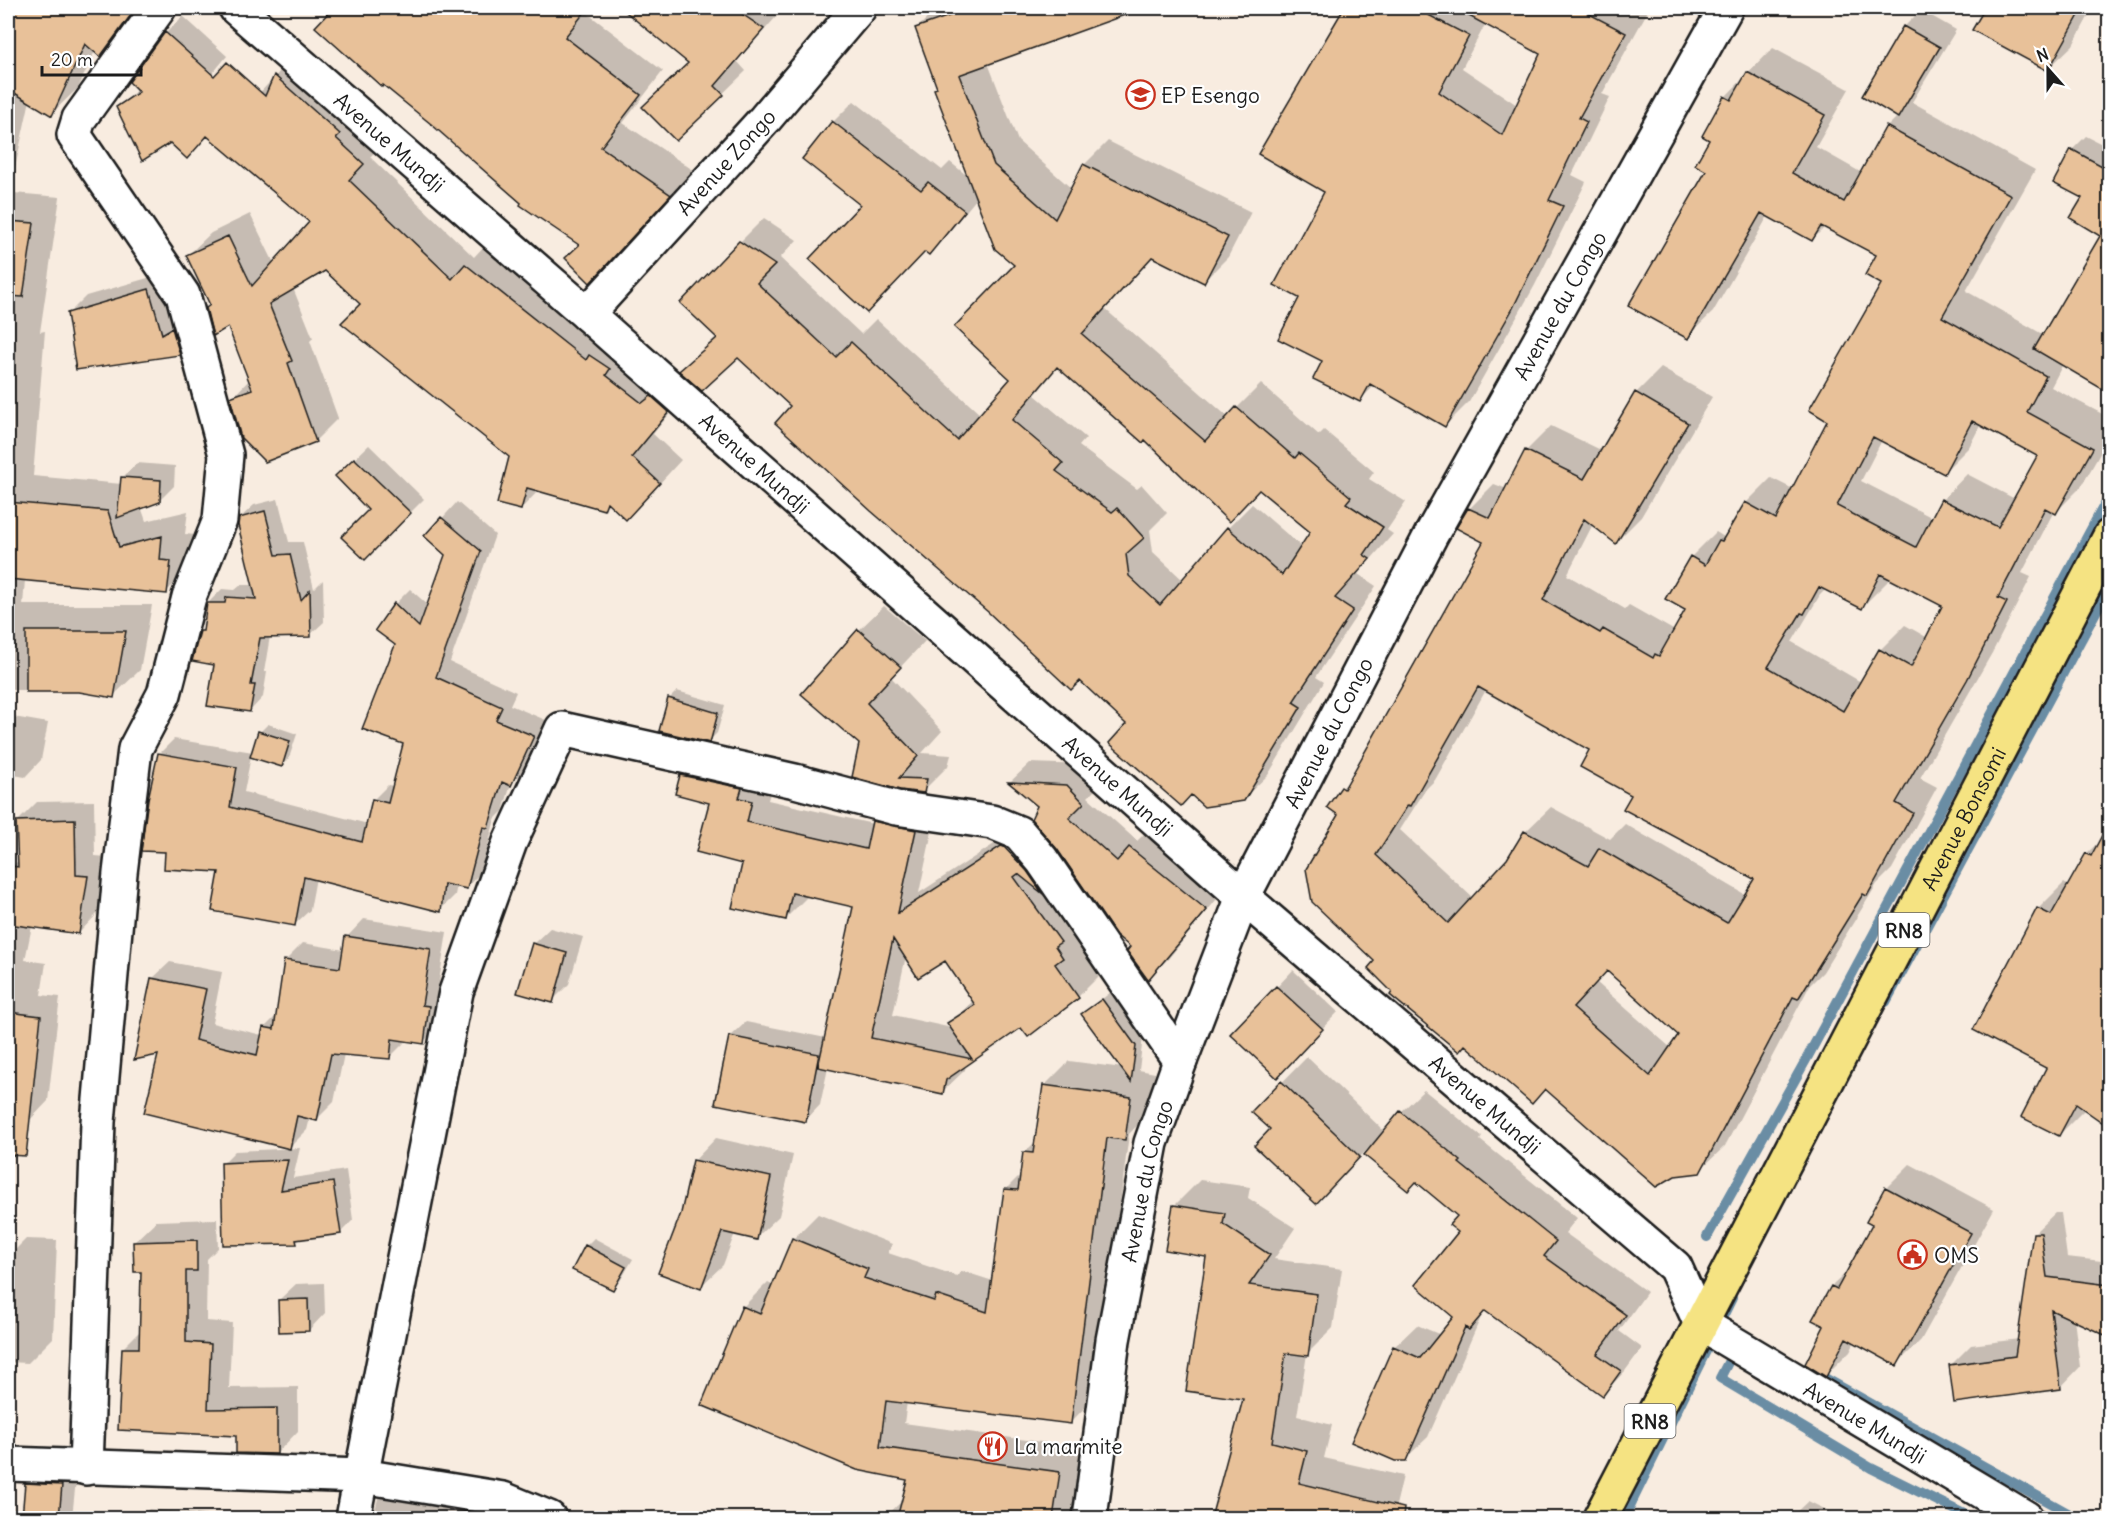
<svg xmlns="http://www.w3.org/2000/svg" width="2117" height="1526" font-family="Delius,sans-serif">
	<style>
		.shadow { fill: #0003; fill-rule: evenodd }
		.lines { fill: none; stroke-linecap: round; stroke-linejoin: round }
		.stream { stroke: #6b8da4; stroke-width: 10 }
		.building { fill: #e8c199; stroke: #1c1c1c; stroke-width: 1.5; fill-rule: evenodd }
		.minor-casing { stroke: #1c1c1c; stroke-width: 38 }
		.major-casing { stroke: #1c1c1c; stroke-width: 38 }
		.minor { stroke: #fff; stroke-width: 33 }
		.major { stroke: #f5e382; stroke-width: 33 }
		.labels { text-anchor: middle; dominant-baseline: central; stroke-width: 4.5; stroke-linejoin: round; paint-order: stroke }
		.shield { fill: #fff; stroke: #606060; stroke-width: 1.5 }
		.shield-label { font-size: 20px; font-weight: bold; fill: #1c1c1c }
		.poi-label { font-size: 21px; fill: #1c1c1c; stroke: #fff; text-anchor: start }
		.street-label { font-size: 21px; fill: #1c1c1c; stroke: #fff }
	</style>
	<rect width="100%" height="100%" fill="#f8ece0"/>
	<filter id="ink" filterUnits="userSpaceOnUse"><feTurbulence type="fractalNoise" baseFrequency=".0167" numOctaves="2"/><feDisplacementMap in="SourceGraphic" scale="12" xChannelSelector="R" yChannelSelector="G"/><feConvolveMatrix kernelMatrix="1 2 1 2 8 2 1 2 1" color-interpolation-filters="sRGB"/></filter>
	<g filter="url(#ink)">
		<path class="shadow" d="M8,8H142L126,29L100,55L95,51L78,88L51,114L30,100L11,186H14V193L60,197L40,332L45,331L33,476L122,484V478L137,463L175,466L174,486L159,501L141,507L146,521L188,511L185,534L196,535L192,566L166,592L25,580L23,605H152L140,670L113,696L79,690H8Z
			M335,8H591L587,13L663,71L623,123L693,170L613,257L581,244L523,203L317,27Z
			M623,8H784L737,61L746,71L676,139L690,62Z
			M938,8H1142L988,63L1018,141L1072,189L1084,165L1108,141L1251,212L1228,257L1203,282L1153,256L1105,309L1228,417L1261,384L1319,435L1324,430L1374,472L1369,479L1406,502L1387,530L1393,534L1358,574L1376,586L1316,677L1324,682L1268,775L1243,799L1128,724L738,355L681,371L717,336L740,242L764,218L797,240L780,258L861,334L876,319L981,415L1012,379L1016,265L977,198L949,232L929,253L804,159L833,122L854,101L942,170L950,162L970,178L936,89L938,87L917,28ZM1059,366L1145,438L1260,488L1312,532L1302,547L1252,504L1228,528L1183,580L1153,552L1150,530L1167,513L1142,485L1137,489L1079,446L1086,438L1035,395Z
			M1346,8H1483L1494,13L1497,8L1649,9L1602,94L1610,97L1572,175L1586,182L1535,285L1469,402L1445,426L1375,385L1360,400L1324,360L1301,297L1327,191L1260,153ZM1486,23L1542,54L1517,105L1462,68Z
			M1826,8H1853L1844,17Z
			M1986,8H2093L2073,45L2048,69L1974,30Z
			M1921,10L1956,30L1912,102L2035,170L1966,291L2044,335L2106,238L2084,197L2072,150L2086,136L2110,148V391L2063,364L2051,387L2110,418V436L2081,487L2056,512L2054,511L2022,573L2031,577L1992,653L1920,778L1937,787L1892,869L1877,884L1823,972L1810,985L1725,1146L1699,1171L1546,1088L1532,1102L1465,1044L1394,992L1376,960L1340,814L1342,788L1352,778L1485,541L1469,509L1494,484L1507,489L1526,451L1551,426L1603,451L1636,393L1661,368L1712,397L1641,517L1616,542L1593,524L1567,575L1625,609L1629,605L1675,631L1687,610L1691,557L1716,532L1724,537L1746,503L1771,478L1793,489L1829,420L1883,283L1878,254L1826,226L1812,240L1768,216L1713,312L1687,337L1711,139L1725,97L1773,48L1849,89L1816,147L1862,173L1887,127L1898,116L1864,96L1904,27ZM1981,424L2039,456L2015,499L1967,474L1942,500L1933,518L1861,481L1882,440L1944,472L1969,447ZM1890,577L1944,605L1928,638L1905,625L1880,650L1861,682L1792,642L1820,595L1826,589L1862,607L1887,582ZM1486,690L1591,750L1633,794L1756,879L1746,895L1625,824L1610,839L1551,807L1525,832L1508,859L1473,898L1400,830L1426,789L1435,780ZM1608,970L1680,1034L1671,1048L1596,982Z
			M183,16L227,56L179,114L118,107L138,89L131,82L166,33Z
			M282,69L385,141L370,157L474,257L488,242L690,389L653,434L681,460L648,496L609,503L604,508L539,490L521,509L511,457L326,269L293,288L313,338L310,341L338,418L315,441L232,398L250,379L228,325L212,305L188,255L211,233L250,214L274,263L311,222L215,141Z
			M165,273L195,337L179,353L69,313L86,296Z
			M369,445L424,499L365,558L370,510L337,476Z
			M278,499L289,542H303L314,589L323,580L324,622L310,635L270,636L264,672H267L263,697L250,711L216,664L201,632L205,628L209,602L222,589L235,590L241,585H255L240,518L254,505Z
			M457,502L495,535L450,662L516,692L510,705L548,721L526,769L511,784L503,811L495,819L481,872L466,888L457,885L455,895L440,910L316,878L310,910L294,925L221,871L166,851L159,754L174,739L253,752L260,732L268,724L297,734L289,758L281,766L251,756L244,792L368,824L373,800L388,785L393,786L404,743L396,644L377,630L395,604L410,589L429,606L447,554L426,536Z
			M884,606L925,641L891,677L942,731L922,753L951,755L948,766L923,791L900,788L861,744L859,630Z
			M677,691L725,705L717,733L709,741L669,699Z
			M8,716L48,723L41,760L25,777L8,774Z
			M704,753L774,779L768,800L873,824L896,799L937,808L919,893L1025,824L1085,934L1078,942L1101,974L1078,997L1022,1026L966,1064L965,1070L942,1092L828,1068L820,1105L805,1121L730,1037L746,1022L826,1038L855,906L809,895L785,919L744,863L711,802L682,775ZM906,956L945,959L974,1000L949,1024L952,1028L893,1015Z
			M1030,763L1087,765L1103,782L1088,797L1137,841L1150,828L1225,889L1168,959L1148,978L1133,947L1039,805L1010,782Z
			M94,801L95,856L107,857L98,913L79,933L32,926L25,960L46,963L41,995L60,997L48,1101L29,1121L8,1118V881L10,882L12,866L19,860L18,821L37,802Z
			M2110,825V1126L2085,1109L2059,1135L2048,1067L2038,909L2064,883L2069,886L2087,853L2103,838Z
			M364,919L447,932L438,988L446,989L441,1024L423,1042L407,1040L390,1057L344,1054L334,1102L317,1119L310,1118L307,1130L290,1147L160,1053L152,979L170,962L222,972L212,1023L262,1035L264,1028L278,1014L285,961L303,943L344,950L347,937Z
			M550,928L583,937L569,984L552,1001L533,944Z
			M1293,970L1338,1012L1293,1059L1277,987Z
			M1111,992L1143,1037L1139,1070L1155,1073L1149,1113L1129,1134L1095,1397L1071,1422L907,1402L904,1423L1084,1448L1074,1518H884L900,1503L902,1504L909,1479L743,1307L768,1282L774,1285L793,1239L818,1214L892,1244L888,1253L957,1276L962,1271L993,1281L1006,1189L1022,1173L1024,1153L1036,1141L1044,1086L1069,1061L1123,1068L1083,1014Z
			M1307,1057L1385,1132L1401,1112L1424,1090L1482,1137L1480,1140L1577,1218L1565,1233L1647,1292L1619,1331L1642,1348L1625,1371L1603,1394L1487,1310L1481,1317L1428,1437L1405,1459L1394,1347L1417,1325L1441,1335L1455,1317L1460,1232L1459,1215L1376,1140L1341,1177L1272,1129L1253,1112Z
			M716,1138L793,1155L779,1216L756,1238L735,1233L723,1265L700,1287L682,1214L694,1161Z
			M300,1148L293,1178L346,1170L353,1220L340,1233L300,1238L296,1242L222,1164L235,1151Z
			M1910,1164L1994,1209L1921,1340L1897,1364L1855,1341L1850,1351L1826,1375V1326L1814,1319L1832,1286L1850,1269L1874,1225L1886,1188Z
			M1200,1180L1250,1187L1248,1198L1295,1228L1274,1259L1342,1269L1333,1328L1307,1354L1297,1416L1332,1425L1324,1458L1403,1476L1393,1518H1213L1244,1397L1208,1255L1174,1206Z
			M2055,1213H2061L2067,1257L2110,1262V1336L2074,1319L2080,1367L2060,1388L1950,1366L1971,1345L2019,1339L2034,1233Z
			M217,1219L218,1248L207,1259L206,1321L232,1323L229,1388L298,1387V1431L277,1453L237,1434L123,1348L141,1330L143,1270L134,1242L156,1221Z
			M594,1238L633,1259L620,1281L612,1288L586,1246Z
			M26,1239L57,1240L53,1338L28,1363L8,1362V1257Z
			M324,1283L325,1313L309,1330L279,1300L296,1284Z
			M42,1468L77,1470L72,1518H23L27,1484Z
			M395,1480L551,1518H373L378,1498Z
			M1808,1501L1843,1518H1790Z
			M149,1509L195,1514L224,1518H139Z
			M1150,1509L1192,1518H1139Z"/>
		<g class="lines">
			<path class="stream" d="M1886,1002L2110,586
				M1707,1237L1807,1058L2110,494
				M1735,1349L1720,1378L1871,1468L1972,1518
				M1807,1368L2077,1518
				M1624,1518L1732,1298"/>
		</g>
		<path class="building" d="M8,8H136L100,57L85,44L52,116L8,89Z
			M333,8H588L565,37L641,95L601,147L671,195L590,283L565,258L579,245L520,205L521,203L431,124L383,85L382,87L315,27Z
			M621,8H733L764,29L715,86L724,95L676,141L642,107L688,63Z
			M972,8H1136V11L959,75L994,165L1055,219L1083,164L1228,237L1204,283L1152,257L1082,334L1205,441L1236,407L1295,458L1299,453L1351,497L1346,503L1383,527L1364,555L1370,559L1335,598L1353,610L1293,702L1301,707L1244,801L1204,807L1191,795L1181,806L1109,743L1126,724L1080,681L1071,690L988,612L871,511L775,423L790,406L738,358L702,391L679,371L717,338L680,303L739,241L775,265L757,283L836,357L851,342L957,440L1010,379L954,327L1014,265L995,249L934,89L937,88L915,28ZM1057,367L1143,443L1145,440L1229,522L1259,490L1310,532L1282,575L1227,527L1160,605L1129,576L1126,554L1144,538L1117,508L1112,512L1056,471L1063,463L1012,420Z
			M1344,8H1415L1469,36L1439,92L1502,135L1540,54L1454,8H1578L1626,33L1579,118L1587,122L1549,200L1563,206L1512,310L1445,427L1370,384L1360,402L1313,379L1322,361L1278,339L1299,298L1274,285L1324,192L1258,154Z
			M1985,8H2083L2048,71L1972,30Z
			M1903,26L1940,47L1898,118L1862,96Z
			M165,32L214,76L227,62L265,96L274,75L340,134L336,138L364,164L349,180L452,279L465,264L586,360L589,355L610,369L606,375L642,403L651,396L669,412L632,457L660,483L626,520L607,502L604,510L527,488L521,510L497,504L509,457L341,323L360,304L325,271L269,304L292,361L288,363L316,442L265,462L241,438L230,397L252,389L228,327L213,336L206,308L210,305L186,255L228,236L252,286L309,222L207,136L187,159L170,143L142,161L116,107L139,92L129,82Z
			M1747,72L1825,115L1792,173L1844,202L1886,126L2011,195L1942,317L2046,376L2027,412L2093,448L2056,514L2045,508L1998,598L2007,602L1967,680L1896,803L1913,813L1867,896L1863,894L1798,999L1793,997L1700,1173L1675,1176L1656,1187L1545,1089L1532,1104L1465,1045L1459,1052L1390,995L1392,992L1368,968L1374,961L1312,902L1306,869L1338,815L1327,807L1341,787L1344,789L1483,542L1456,528L1468,508L1490,518L1525,450L1584,479L1635,392L1688,423L1616,544L1584,519L1543,600L1600,633L1603,629L1653,658L1655,654L1659,656L1685,610L1665,599L1690,556L1705,565L1719,540L1722,541L1745,502L1776,519L1827,421L1809,410L1881,284L1865,275L1876,255L1821,226L1812,241L1761,213L1688,339L1628,306L1706,171L1695,165L1709,140L1702,136L1724,96L1731,100ZM1972,421L2037,456L1998,527L1941,499L1916,547L1837,506L1873,437L1944,474ZM1880,574L1942,606L1911,667L1879,649L1843,711L1768,667L1801,613L1804,614L1819,587L1862,609ZM1478,687L1589,750L1580,767L1631,795L1623,809L1754,879L1727,923L1599,848L1588,866L1524,831L1507,859L1448,923L1376,855L1408,805L1410,806ZM1607,971L1678,1035L1650,1076L1573,1008Z
			M832,121L921,190L928,182L965,211L929,255L925,252L867,313L809,259L860,205L802,159Z
			M2071,149L2102,166L2109,153V393L2034,349L2100,236L2070,218L2082,198L2053,183Z
			M8,221L34,223L23,297L8,296Z
			M149,289L162,334L172,328L180,355L76,370L67,313Z
			M354,458L411,513L365,560L341,537L368,510L335,476Z
			M121,477L161,480L160,502L117,518Z
			M8,502L108,511L119,547L162,536L160,560L171,561L167,594L8,579Z
			M265,511L276,555L290,554L301,600L310,590L311,637L260,638L251,685H255L250,712L207,706L214,665L192,661L200,631H203L207,603H225L226,597L256,599L238,525L239,518Z
			M441,517L481,551L436,677L502,707L496,720L534,736L511,786L502,782L488,828L483,827L467,889L444,884L441,912L304,877L295,926L212,911L219,872L164,869L165,852L141,851L148,799L158,753L237,767L230,807L362,842L372,799L388,803L403,744L362,729L395,645L375,630L394,603L419,627L445,555L424,536Z
			M858,629L901,667L867,703L918,756L899,778L927,779L924,793L900,790L852,777L859,744L801,694Z
			M26,631H126L114,698L79,692H26Z
			M668,698L718,713L710,743L659,731Z
			M258,731L290,741L282,767L250,757Z
			M680,775L742,788L739,798L752,801L747,822L866,849L872,821L916,830L898,913L1001,846L1004,847L1027,871L1043,894L1018,874L1014,877L1061,942L1055,946L1063,958L1055,964L1079,998L1028,1037L1021,1028L946,1080L943,1094L818,1067L853,907L792,893L786,920L732,908L742,864L696,852L709,803L675,794ZM893,939L918,978L945,961L975,1005L947,1023L972,1059L871,1038Z
			M1008,782L1067,785L1084,803L1069,818L1117,861L1129,847L1207,910L1148,980L1127,951L1130,947L1116,935L1057,849L1031,819L1037,806Z
			M75,819L76,875L88,876L79,934L8,924V888L11,866L18,867L16,821Z
			M2109,822V1127L2076,1104L2059,1136L2021,1117L2046,1068L1973,1030L2037,908L2051,915L2086,853L2091,856Z
			M345,936L431,949L422,1005L429,1006L424,1044L392,1039L390,1059L331,1054L317,1121L297,1116L290,1149L144,1113L158,1055L134,1060L151,978L206,989L195,1040L257,1055L263,1027L274,1029L284,960L340,968Z
			M532,943L567,953L553,1003L517,993Z
			M1276,986L1323,1029L1277,1078L1230,1034Z
			M1102,999L1136,1046L1131,1082L1081,1014Z
			M8,1012L41,1016L26,1156L8,1155Z
			M729,1036L819,1054L806,1122L715,1104Z
			M1281,1081L1360,1157L1316,1204L1254,1146L1270,1129L1251,1112Z
			M1043,1085L1131,1097L1125,1140L1107,1138L1071,1424L886,1401L880,1447L1060,1472L1053,1518H897L907,1480L857,1470L701,1405L742,1306L760,1314L792,1238L868,1269L864,1278L934,1301L936,1295L987,1312L1004,1189L1018,1190L1023,1152L1033,1153Z
			M1400,1111L1461,1161L1459,1163L1556,1241L1544,1256L1626,1315L1597,1354L1621,1371L1603,1396L1485,1311L1469,1330L1465,1327L1406,1461H1395L1351,1442L1393,1346L1420,1358L1453,1317L1415,1285L1458,1232L1449,1225L1457,1216L1416,1182L1408,1191L1364,1155Z
			M288,1160L281,1190L333,1182L341,1234L296,1240L297,1244L223,1245L221,1163Z
			M693,1160L771,1177L757,1240L722,1232L701,1289L658,1273L681,1213Z
			M1885,1187L1971,1233L1897,1366L1846,1338L1826,1377L1805,1364L1824,1326L1812,1320L1831,1286L1837,1289L1872,1225L1866,1222Z
			M1173,1205L1225,1213L1223,1224L1270,1255L1249,1285L1317,1294L1308,1356L1286,1353L1272,1442L1307,1451L1299,1483L1404,1508L1403,1518H1314L1291,1513L1290,1518H1211L1243,1399L1186,1391L1206,1257L1165,1250Z
			M2033,1233H2041L2047,1277L2109,1285V1337L2051,1310L2061,1389L1954,1403L1949,1365L2015,1356Z
			M197,1240V1271H186V1342L211,1344L208,1409L277,1408V1454L236,1453V1436L118,1430L122,1348H139L141,1272H134L133,1242Z
			M585,1245L626,1267L613,1290L572,1270Z
			M308,1299L309,1331L279,1332L278,1300Z
			M25,1483L62,1485L59,1518H22Z"/>
		<g class="lines">
			<defs>
				<g id="minor">
					<path id="s1" d="M236,8L587,314L1243,897L1675,1267L1701,1324L2026,1518"/>
					<path id="s2" d="M587,314L765,119L859,8"/>
					<path d="M8,1464L362,1476L503,1499L549,1518"/>
					<path d="M86,1468L98,1122L120,873L135,749L164,694L189,597L220,520L226,455L183,295L74,135L79,119L159,8"/>
					<path d="M353,1518L456,992L510,842L562,729L795,781L896,808L992,822L1019,833L1042,860L1180,1061"/>
					<path id="s3" d="M1090,1518L1113,1340L1151,1143L1180,1061L1243,897L1431,535L1726,8"/>
				</g>
				<g id="major">
					<path id="s4" d="M1600,1518L2110,536"/>
				</g>
			</defs>
			<use href="#minor" class="minor-casing"/>
			<use href="#major" class="major-casing"/>
			<use href="#minor" class="minor"/>
			<use href="#major" class="major"/>
		</g>
	</g>
	<defs>
		<symbol id="school-ring" viewBox="-11 -11 22 22"><circle r="9.5" fill="#fff" stroke="#c8321e" stroke-width="1.5"/><path d="M0-5L7-2L0 1L-7-2ZM-4 1L0 2.5L4 1V4Q0 6-4 4Z" fill="#c8321e"/></symbol>
		<symbol id="civic-ring" viewBox="-11 -11 22 22"><circle r="9.5" fill="#fff" stroke="#c8321e" stroke-width="1.5"/><path d="M-.6-6.5H3V-4.5H.6V-3L4-1V1h2V6H-6V1h2V-1L-.6-3ZM-1.2 2.5V6h2.4V2.5Z" fill="#c8321e"/></symbol>
		<symbol id="restaurant-ring" viewBox="-11 -11 22 22"><circle r="9.5" fill="#fff" stroke="#c8321e" stroke-width="1.5"/><path d="M-5-6h1v4h1v-4h1v4h1v-4h1v5L-1.5 .5V6h-2V.5L-5-1ZM5-6V6H3V1.5H1.5Q1.5-4 5-6Z" fill="#c8321e"/></symbol>
	</defs>
	<g fill-rule="evenodd">
		<use href="#school-ring" x="1124" y="78" width="33" height="33"/>
		<use href="#civic-ring" x="1896" y="1238" width="33" height="33"/>
		<use href="#restaurant-ring" x="976" y="1430" width="33" height="33"/>
	</g>
	<g class="labels">
		<g class="shield">
			<rect x="1878.5" y="913" width="51" height="34" rx="4.5"/>
			<rect x="1624.5" y="1404" width="51" height="34" rx="4.5"/>
		</g>
		<g class="shield-label">
			<text x="1904" y="930">RN8</text>
			<text x="1650" y="1421">RN8</text>
		</g>
		<g class="poi-label">
			<text x="1161" y="95">EP Esengo</text>
			<text x="1934" y="1255">OMS</text>
			<text x="1014" y="1446">La marmite</text>
		</g>
		<g class="street-label">
			<text stroke="none"><textPath href="#s1" startOffset="204">Avenue Mundji</textPath></text>
			<text stroke="none"><textPath href="#s2" startOffset="206">Avenue Zongo</textPath></text>
			<text stroke="none"><textPath href="#s3" startOffset="1314">Avenue du Congo</textPath></text>
			<text stroke="none"><textPath href="#s1" startOffset="690">Avenue Mundji</textPath></text>
			<text stroke="none"><textPath href="#s3" startOffset="828">Avenue du Congo</textPath></text>
			<text stroke="none"><textPath href="#s1" startOffset="1176">Avenue Mundji</textPath></text>
			<text stroke="none"><textPath href="#s4" startOffset="788">Avenue Bonsomi</textPath></text>
			<text stroke="none"><textPath href="#s1" startOffset="1662">Avenue Mundji</textPath></text>
			<text stroke="none"><textPath href="#s3" startOffset="342">Avenue du Congo</textPath></text>
			<text stroke="none"><textPath href="#s1" startOffset="2166">Avenue Mundji</textPath></text>
		</g>
	</g>
	<rect width="2117" height="1526" fill="none" stroke="#fff" stroke-width="30"/>
	<rect x="15" y="15" width="2087" height="1496" fill="none" stroke="#1c1c1c" stroke-width="2" filter="url(#ink)"/>
	<g transform="translate(2048 69) rotate(339)" stroke="#ffffff" stroke-width="4.5" paint-order="stroke">
	<path d="M0-4.5L10 22L0 15L-10 22Z" fill="#1c1c1c"/>
	<text y="-9" font-size="16" font-weight="bold" text-anchor="middle" fill="#1c1c1c">N</text>
	</g>
	<path d="M42 66v9h99v-9" fill="none" stroke="#1c1c1c" stroke-width="3"/>
	<text x="51" y="66" font-size="18" fill="#1c1c1c" stroke="#ffffff" stroke-width="4.5" paint-order="stroke">20 m</text>
</svg>
